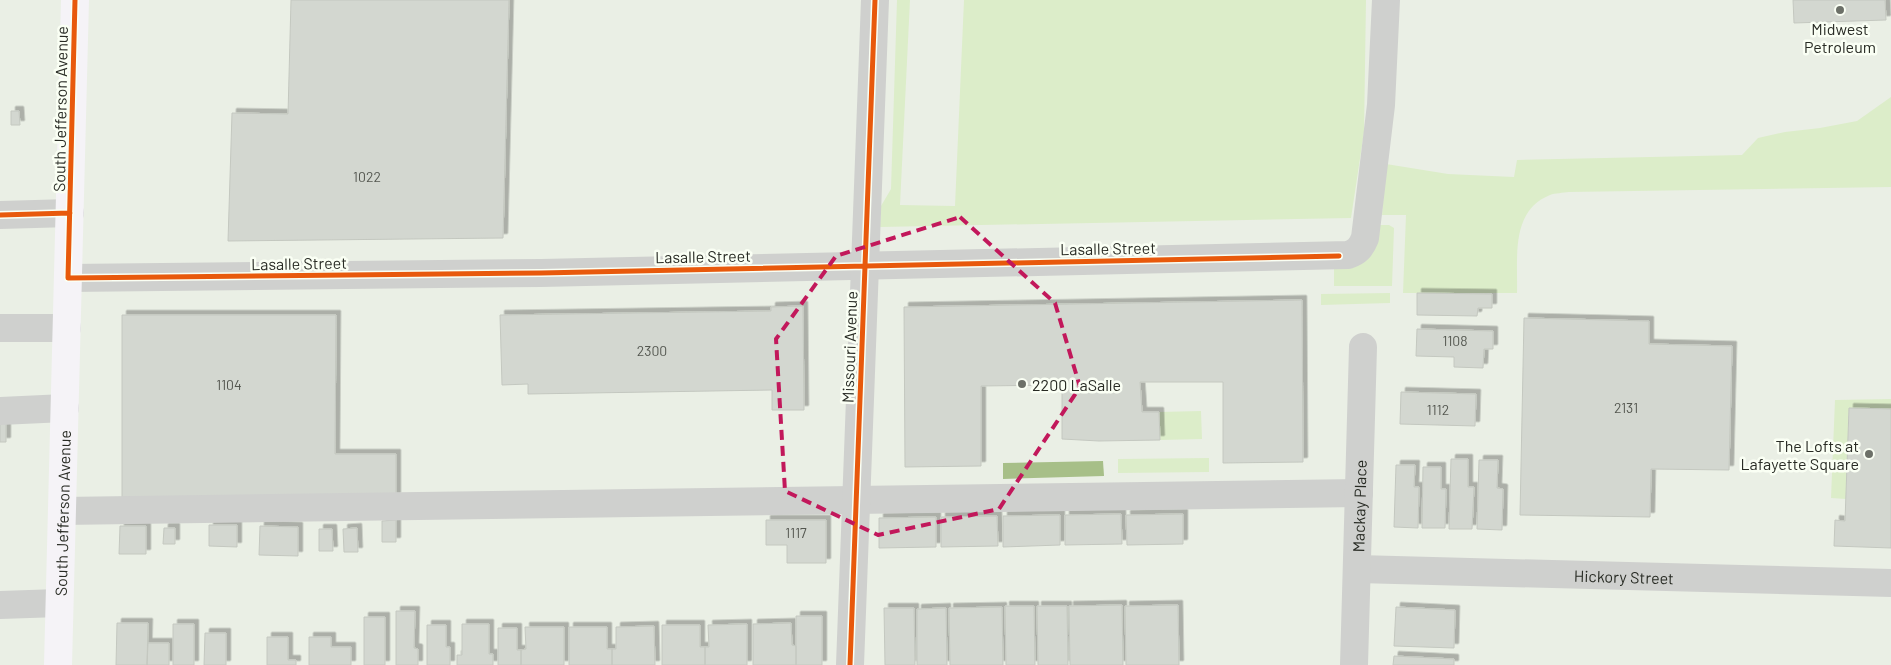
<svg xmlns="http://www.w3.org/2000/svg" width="1891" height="665" font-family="Barlow,sans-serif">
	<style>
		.green { fill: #dcedc9 }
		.water { fill: #a7bf88 }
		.building { fill: #d3d7d0; stroke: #c4c8c0; filter: url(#shadow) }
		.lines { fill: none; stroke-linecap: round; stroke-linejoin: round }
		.minor { stroke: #cfd0ce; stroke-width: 28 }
		.major { stroke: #f5f3f7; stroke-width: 28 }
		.cycleway-casing { stroke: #fafff4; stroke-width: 8 }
		.cycleway { stroke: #e8590c; stroke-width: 5 }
		.marked { fill: none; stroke: #c2185b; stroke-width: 4; stroke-dasharray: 10 6; stroke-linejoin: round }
		.poi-dot { fill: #6c7068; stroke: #fafff4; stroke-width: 2 }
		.labels { text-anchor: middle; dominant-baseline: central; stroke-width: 5; stroke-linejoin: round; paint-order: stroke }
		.number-label { font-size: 14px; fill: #53564f }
		.poi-label { font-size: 16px; fill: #282b24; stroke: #fafff4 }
		.street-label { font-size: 16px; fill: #282b24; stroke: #fafff4 }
	</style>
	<defs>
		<filter id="shadow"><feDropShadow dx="4.5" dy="-4.5" stdDeviation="0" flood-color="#0004"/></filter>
	</defs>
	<rect width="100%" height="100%" fill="#eaefe5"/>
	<path class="green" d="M897,0H910L900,205L955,206L964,0H1366L1364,132L1351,218L880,227L881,206L891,189Z
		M1891,97V187L1569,192C1563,193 1555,193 1550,195C1510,211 1518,258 1517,293H1403L1406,215H1382L1386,164L1448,174L1514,177L1517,160L1742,155L1758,138L1785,132L1820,128L1857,121Z
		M1380,225H1389L1394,228L1392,286H1334V268Z
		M1390,293V303L1321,305V294Z
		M1891,399V409L1849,408L1846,499L1831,498L1835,400Z
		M1201,411L1202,439L1160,440L1159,412Z
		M1209,458V472L1118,473V459Z"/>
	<path class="water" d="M1103,461L1104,476L1003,479V463Z"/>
	<path class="building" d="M291,0H509L503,238L228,241L232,113L288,114Z
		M1793,0H1885L1886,20L1794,23Z
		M11,111H19L20,125H11Z
		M1417,293L1492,294V308H1478L1477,316L1417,315Z
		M1302,300L1303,462L1223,463V382H1140L1142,412H1159L1160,440L1099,441L1062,439V385L981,386V466L905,467L904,307Z
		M803,306L804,410H772V390L528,394V384L502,385L500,315L771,311V307Z
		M122,315H336L335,454H396V497H122Z
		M1524,318L1649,321V344L1732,346L1729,470L1651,469L1650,517L1520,515Z
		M1417,329L1493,331V349H1484L1483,368L1454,367V357L1416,356Z
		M1401,392L1476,394L1475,426L1400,424Z
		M1849,408L1891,409V548L1834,546L1835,520L1845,521Z
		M0,420H6V442H0Z
		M1451,459H1468V487H1474L1472,529H1449Z
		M1479,460H1498L1497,488L1503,489L1502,530L1477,529Z
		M1396,465H1415L1414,487H1419L1418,528L1394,527Z
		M1423,467H1441V489H1446L1445,528H1422Z
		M1121,514L1122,544L1065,545V515Z
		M1183,514V544L1127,545L1126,515Z
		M1060,515V545L1003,547V516Z
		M997,516L998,546L941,547V517Z
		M936,517V547L879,548V518Z
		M396,520V542H382V521Z
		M766,520H826V563H787V545H766Z
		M209,525H237V547L209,546Z
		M120,526H146V554H119Z
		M260,526L298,527V556L259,555Z
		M164,528H175V544H163Z
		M357,528L358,552H344L343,529Z
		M319,529H332L333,551H319Z
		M1122,605L1123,665H1070L1069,606Z
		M1178,605L1179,665H1126L1125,606Z
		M1005,606H1034L1035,665H1006Z
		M1037,606H1067L1068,665H1038Z
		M1002,607L1003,665H950L949,608Z
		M1396,607L1455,610L1454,648L1394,646Z
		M884,608H914L915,665H885Z
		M946,608L947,665H917V609Z
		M396,611H415L414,648L418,649V665H396Z
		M796,616H822V665H796Z
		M364,617H385V665H364Z
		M117,623H148L147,665H116Z
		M791,623L792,645L796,646V665H753V624Z
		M173,624H194V665H173Z
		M462,624H489V654H493V665H457V655H462Z
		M747,624V665H705V647H709L708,625Z
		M427,625H446V647H450V665H427Z
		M662,625H700V647H705V665H662Z
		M654,626L655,665H612V649H616V627Z
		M525,627H564V665H521V650L526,649Z
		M569,627H607V649H612V665H569Z
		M498,628H517V650H521V665H498Z
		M205,633H226V665H204Z
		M267,637H288V660H296V665H267Z
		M309,637H331V647H351V665H309Z
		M148,643H169V665H147Z
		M1394,656L1454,659V665H1393Z"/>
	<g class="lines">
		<g class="minor">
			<path d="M0,215L70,213"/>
			<path d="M68,278L541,273L1348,255C1357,252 1361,248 1365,238L1381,105L1386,0"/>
			<path d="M0,328H67"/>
			<path d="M0,411L65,408"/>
			<path d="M62,511L1359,493"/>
			<path id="s1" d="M1358,569L1891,583"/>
			<path d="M0,605L59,603"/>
			<path d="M850,665L875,0"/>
			<path id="s2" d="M1354,665L1363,347"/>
		</g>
		<path class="major" id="s3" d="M58,665L75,0"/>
		<defs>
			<path id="cycleway" d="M75,0L68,278L541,273L1339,256
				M0,215L70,213
				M850,665L875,0"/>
		</defs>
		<use href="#cycleway" class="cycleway-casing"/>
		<use href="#cycleway" class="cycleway"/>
	</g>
	<path class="marked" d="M960,217L1055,303L1080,387L999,509L878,535L785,491L776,339L836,256Z"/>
	<g class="poi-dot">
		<circle cx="1840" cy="10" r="5"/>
		<circle cx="1022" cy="384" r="5"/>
		<circle cx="1869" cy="454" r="5"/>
	</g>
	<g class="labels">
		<g class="number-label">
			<text x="367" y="176">1022</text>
			<text x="1455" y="340">1108</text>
			<text x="652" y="350">2300</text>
			<text x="229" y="384">1104</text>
			<text x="1626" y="407">2131</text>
			<text x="1438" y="409">1112</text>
			<text x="796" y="532">1117</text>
		</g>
		<g class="poi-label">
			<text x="1840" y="28">Midwest<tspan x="1840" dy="18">Petroleum</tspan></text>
			<text x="1032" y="384" text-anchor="start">2200 LaSalle</text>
			<text x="1859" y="445" text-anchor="end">The Lofts at<tspan x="1859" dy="18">Lafayette Square</tspan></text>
		</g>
		<g class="street-label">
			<text transform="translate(60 109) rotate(-89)">South Jefferson Avenue</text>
			<text transform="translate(1108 248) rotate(-1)">Lasalle Street</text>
			<text transform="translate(703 256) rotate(-1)">Lasalle Street</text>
			<text transform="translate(299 263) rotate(-1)">Lasalle Street</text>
			<text transform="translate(849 347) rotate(-88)">Missouri Avenue</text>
			<text stroke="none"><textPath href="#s2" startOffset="159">Mackay Place</textPath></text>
			<text stroke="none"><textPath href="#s3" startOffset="152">South Jefferson Avenue</textPath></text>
			<text stroke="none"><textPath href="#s1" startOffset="266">Hickory Street</textPath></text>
		</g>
	</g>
</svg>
